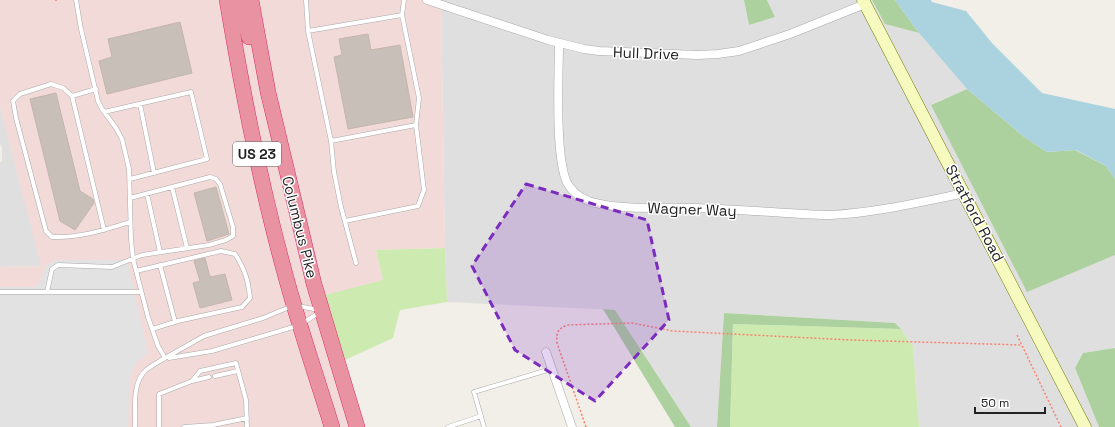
<svg xmlns="http://www.w3.org/2000/svg" width="1115" height="427" font-family="'Space Grotesk',sans-serif">
	<style>
		.residential { fill: #e0dfdf }
		.commercial { fill: #f2dad9 }
		.grass { fill: #cdebb0 }
		.forest { fill: #add19e }
		.parking { fill: #e2e2e2 }
		.water { fill: #aad3df }
		.building { fill: #c7bfb8; stroke: #c4b6ab }
		.lines { fill: none; stroke-linecap: round; stroke-linejoin: round }
		.lane-casing { stroke: #a9a9a9; stroke-width: 5 }
		.street-casing { stroke: #a9a9a9; stroke-width: 9 }
		.secondary-casing { stroke: #707d05; stroke-width: 13 }
		.highway-casing { stroke: #dc2a67; stroke-width: 16 }
		.path { stroke: #fa8072; stroke-width: 1.5; stroke-dasharray: 2 2; stroke-linecap: butt }
		.lane { stroke: #fff; stroke-width: 4 }
		.street { stroke: #fff; stroke-width: 8 }
		.secondary { stroke: #f7fabf; stroke-width: 12 }
		.highway { stroke: #e892a2; stroke-width: 15 }
		.marked { fill: #7b2cbf; fill-opacity: 0.2; stroke: #7b2cbf; stroke-width: 3; stroke-dasharray: 8 5; stroke-linejoin: round }
		.labels { text-anchor: middle; dominant-baseline: central; stroke-width: 3; stroke-linejoin: round; paint-order: stroke }
		.shield { fill: #fff; stroke: #646464; stroke-width: 1 }
		.shield-label { font-size: 14px; font-weight: bold; fill: #222 }
		.street-label { font-size: 15px; fill: #222; stroke: #fff }
	</style>
	<rect width="100%" height="100%" fill="#f2efe9"/>
	<path class="residential" d="M441,0H744L749,25L775,17L767,0H872L885,24L919,33L967,89L932,104L1027,291L1115,255V348L1083,353L1075,368L1099,427H919L913,347L901,329L895,323L724,313L717,427H691L615,310L447,302L445,248Z
		M0,107L42,266L0,267V162L2,161V148L0,144Z"/>
	<path class="commercial" d="M0,0H441L445,248L376,250L383,280L325,296L366,427H0V267L41,266L0,107Z"/>
	<path class="grass" d="M445,248L447,302L400,310L393,338L345,360L325,295L383,280L376,250Z
		M733,324L901,329L913,347L919,427H730Z"/>
	<path class="forest" d="M744,0H767L775,17L749,25Z
		M872,0H895L919,33L885,24Z
		M967,89L1023,136L1047,152L1075,150L1106,166L1115,179V255L1027,292L931,105Z
		M603,309L615,310L691,427H675Z
		M724,313L895,323L901,329L733,324L730,427H717Z
		M1115,348V427H1099L1075,368L1083,353Z"/>
	<path class="parking" d="M55,260H127L148,353L136,363L130,378L128,427H0V287H33L39,284L46,266Z"/>
	<path class="water" d="M895,0H931L932,2L966,11L992,43L1042,93L1115,109V179L1106,166L1076,150L1047,152L1023,136L967,89L919,33Z"/>
	<path class="building" d="M180,22L192,73L107,94L99,61L112,57L108,39Z
		M368,34L371,50L400,45L413,117L348,129L334,57L342,55L339,39Z
		M56,93L80,191L93,199L94,203L75,230L60,221L30,99Z
		M216,187L229,234L207,241L194,193Z
		M205,258L210,277L225,274L232,300L200,308L193,283L200,281L194,261Z"/>
	<g class="lines">
		<defs>
			<path id="lane" d="M76,0L81,29L98,101L102,109L116,128L122,139L129,169L131,239L133,259L148,317L158,346L165,358C159,362 152,365 146,370C131,384 136,408 135,427
				M306,0L308,31L331,141L334,172L341,207L356,263
				M308,31L402,15
				M96,89L72,96L63,88L51,84L20,94L13,101L16,118L46,231L52,237C80,238 104,230 130,222
				M72,96L104,230
				M140,104L154,173
				M104,112L191,92L207,159L130,179
				M331,141L416,125
				M172,187L187,248
				M147,194L160,252
				M345,221L418,206L424,190L416,125L419,98L402,15L404,0
				M160,265L175,322
				M136,271L221,251L235,254C245,270 248,279 250,298L242,307L178,321L152,329
				M0,292H141
				M47,292L52,269L58,265L112,267L142,255L209,245L226,240L233,236V227L220,184L216,179L210,177L130,198
				M298,306L319,310
				M165,358L204,336L263,318L292,306
				M169,358L212,351L300,325L320,312
				M215,376L238,371
				M192,381L209,377
				M159,427V394L192,381L200,371L236,363L246,400L247,427
				M184,427L213,425L247,418
				M448,427L481,416
				M484,427L474,392L551,369"/>
			<path id="street" d="M427,0L548,40L584,49L599,51L698,55L718,54L739,51L790,34L865,4
				M559,43C559,72 554,165 569,186C576,196 588,202 600,204C629,210 664,207 694,208C725,209 756,211 788,213C802,214 816,215 830,215C875,213 920,202 965,193
				M546,352L572,427"/>
			<path id="secondary" d="M863,0L1085,427"/>
			<path id="highway" d="M227,0C242,90 260,182 284,270C298,323 316,375 332,427
				M240,0L249,37
				M251,0L268,92L314,284L357,427"/>
		</defs>
		<use href="#lane" class="lane-casing"/>
		<use href="#street" class="street-casing"/>
		<use href="#secondary" class="secondary-casing"/>
		<use href="#highway" class="highway-casing"/>
		<path class="path" d="M56,0V1
			M1017,335L1061,427
			M586,427L557,343C556,332 558,329 567,325L632,323L673,331L851,340L1022,345"/>
		<use href="#lane" class="lane"/>
		<use href="#street" class="street"/>
		<use href="#secondary" class="secondary"/>
		<use href="#highway" class="highway"/>
	</g>
	<path class="marked" d="M526,184L647,220L669,320L595,401L515,350L472,266Z"/>
	<g class="labels">
		<rect class="shield" x="233" y="142" width="48" height="24" rx="3"/>
		<g class="shield-label">
			<text x="257" y="154">US 23</text>
		</g>
		<g class="street-label">
			<text transform="translate(646 53) rotate(2)">Hull Drive</text>
			<text transform="translate(692 209) rotate(2)">Wagner Way</text>
			<text transform="translate(975 213) rotate(62)">Stratford Road</text>
			<text transform="translate(300 227) rotate(76)">Columbus Pike</text>
		</g>
	</g>
	<path d="M975 407v6h70v-6" fill="none" stroke="#222222" stroke-width="2"/>
	<text x="981" y="407" font-size="12" fill="#222222" stroke="#ffffff" stroke-width="3" paint-order="stroke">50 m</text>
</svg>
